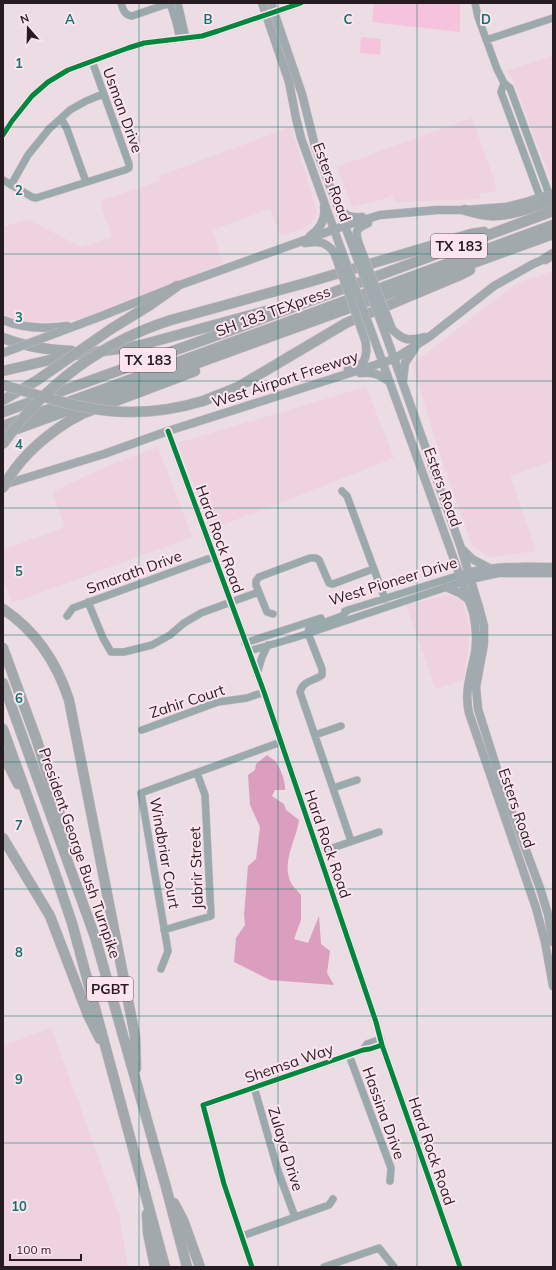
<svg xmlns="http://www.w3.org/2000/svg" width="556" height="1270" font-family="Mulish,sans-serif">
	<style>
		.built { fill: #eed2df }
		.green { fill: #f6c3dc }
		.water { fill: #dc9ebe }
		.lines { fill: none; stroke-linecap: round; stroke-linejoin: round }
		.minor-casing { stroke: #c7bbc1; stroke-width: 8 }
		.major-casing { stroke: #c7bbc1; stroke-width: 9 }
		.highway-casing { stroke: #c7bbc1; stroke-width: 11 }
		.minor { stroke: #9aa9ab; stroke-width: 7 }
		.major { stroke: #a1aaae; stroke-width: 8 }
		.highway { stroke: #a2a9ad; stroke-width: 10 }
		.major-bridge-casing { stroke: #c7bbc1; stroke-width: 9; stroke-linecap: butt }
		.highway-bridge-casing { stroke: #c7bbc1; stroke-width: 11; stroke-linecap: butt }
		.major-bridge { stroke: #a1aaae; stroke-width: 8 }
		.highway-bridge { stroke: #a2a9ad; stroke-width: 10 }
		.cycleway-casing { stroke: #fde4ef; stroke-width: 8 }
		.cycleway { stroke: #00873e; stroke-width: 5 }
		.grid { fill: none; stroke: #0f766e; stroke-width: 1; stroke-opacity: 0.55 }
		.labels { text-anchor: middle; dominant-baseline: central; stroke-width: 4; stroke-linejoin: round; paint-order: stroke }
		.shield { fill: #fde4ef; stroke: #66575e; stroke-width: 1 }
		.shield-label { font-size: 14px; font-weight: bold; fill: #261b20 }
		.street-label { font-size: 15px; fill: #261b20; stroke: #fde4ef }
		.grid-label { font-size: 13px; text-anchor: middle; font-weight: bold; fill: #0f766e; stroke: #fde4ef; stroke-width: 4; stroke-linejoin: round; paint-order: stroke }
	</style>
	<rect width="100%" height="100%" fill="#ecdce4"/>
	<path class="built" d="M553,56V179L551,180L512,77L506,71Z
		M472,118L492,175H494L496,192L480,193V199L395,202L392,195L387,198L352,207L337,167Z
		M291,127L317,212L312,222L303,228L281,236L270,209L212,230L223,263L85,317L73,320L49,322H39L19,320L3,314V227L27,219L81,247L112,237L100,201L160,181L159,176Z
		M553,271V461L510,476L536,551L489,557L472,545L443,463L412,364L517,283Z
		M366,387L394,458L210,530L178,443Z
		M158,447L192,537L12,603L3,578V550L65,527L52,492L112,464Z
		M448,595L459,597L462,601L467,615L470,630L467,659L464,679L436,689L406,605Z
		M51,1028L83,1115L119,1215L128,1267H3V1046Z"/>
	<path class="green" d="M374,3H460V32L372,22Z
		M361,37L381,39L380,55L360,53Z"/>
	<path class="water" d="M267,755C269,757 273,759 275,761C280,767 286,782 285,790H275L272,796L284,804L286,810L299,820C296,841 281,862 291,883C293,887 298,891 301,895V920L294,939L308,943L319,916L321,944L330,951L327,973L334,985L270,980L234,962L236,938L245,925L244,915L248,866L256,859L260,827L250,805L248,775L255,770L256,764Z"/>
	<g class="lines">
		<defs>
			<path id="minor" d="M121,3C123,9 124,15 132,16L170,3
				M170,3L176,22L180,39
				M178,3L186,38
				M475,3L478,17L497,69L504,83L510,88L549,194
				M486,40L553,18
				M504,83L501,92L540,197
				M61,118L67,129L86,182
				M3,135L12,121L32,96L48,82L68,70L128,48L144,43L202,36L218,31L301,3
				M3,180L32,197L36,198L125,170L129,168V164L92,61
				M11,185L28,155L49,129L70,110L86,101L103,94
				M168,431L264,692L376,1022L382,1045L460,1267
				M342,491L347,496L385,599
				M88,602L103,638L111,652H124L152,645L170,635L184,623L201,613L259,592
				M348,610L342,616L309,628L308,633L322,669V675C313,682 303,680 300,692L351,841
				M345,611L460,575
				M273,614L267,612L256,585V581L259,577L310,558H316L319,560L329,583L333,584L373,569
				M67,616L73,608L213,557
				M245,643L321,618
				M249,651L294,638L462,582
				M257,674L262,657L268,645
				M142,730L218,702L247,698L264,692
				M315,735L341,726
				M333,788L357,780
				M318,853L379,832
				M164,930L211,916L205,795L197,773
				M161,969L168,951L141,793L281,742
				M363,1050L367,1044L381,1039
				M349,1055L391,1168L390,1181
				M254,1087L278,1171L295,1217
				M242,1236L329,1205L333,1199
				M252,1267L224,1184L203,1105L363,1050L370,1049L382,1045
				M324,1267L379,1248L394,1267"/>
			<path id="major" d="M262,3L289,82L296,118L301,138L341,249
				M271,3L302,94L315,146L352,245
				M339,208C345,216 351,218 362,217
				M310,236C320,229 326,220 324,207
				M305,243C318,241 325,241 334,252
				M360,247C355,233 354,229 368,223
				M3,320C24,329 45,329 67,326
				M392,329C403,341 409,341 425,337
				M384,330L461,548L479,607L484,626V644L476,687L478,709L503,788L540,888L548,914L553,942
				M59,332L99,317L177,286L344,226L380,215L437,210H465L506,207L526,202L553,193
				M373,336L473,612C476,626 477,640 475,653C471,673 464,692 469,713L536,908L545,942L553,986
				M348,369L363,363C367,355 367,349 365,340
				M360,373C374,372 379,374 390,382
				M403,380L405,363L415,348
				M3,485L104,454L168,431L394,359L429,337L494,286L533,264L549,257
				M463,550L472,559L489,568
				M464,574C492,565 524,567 553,567
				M466,580L498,573H553
				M446,587L460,593L469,600"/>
			<path id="highway" d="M465,210C473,212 481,215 490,215C508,217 536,206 553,200
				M545,259L553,254
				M171,320L309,282L471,234L484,232
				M111,329L150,305L177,286
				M3,338C26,347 48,350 72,351
				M3,371L67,356L125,348L141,345L266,311
				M3,400L36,381
				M203,401L238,387L346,323L458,276L470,270
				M3,412L237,328L553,211
				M69,421L84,413L195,371
				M3,426L553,225
				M3,434L553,234
				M3,609C36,631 57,663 69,700L135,1036L136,1068
				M3,648L37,741L69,844
				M3,683L95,937L166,1187L187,1267
				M3,729L55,873L72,923L165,1267
				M3,754L18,784
				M3,838L50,916L88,1015L100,1039
				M174,1203L183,1220L200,1267
				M147,1214L148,1233L155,1267"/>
		</defs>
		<use href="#minor" class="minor-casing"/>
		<use href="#major" class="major-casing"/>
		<use href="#highway" class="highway-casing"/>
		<use href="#minor" class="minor"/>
		<use href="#major" class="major"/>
		<use href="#highway" class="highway"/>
		<defs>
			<path id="major-bridge" d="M352,245L384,330
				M360,247L392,329
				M341,249L373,336
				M334,252L365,340
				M3,353L59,332"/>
			<path id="highway-bridge" d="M36,381L111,329
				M3,385C38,395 73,407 110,411C141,414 173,410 203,401
				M3,444C44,385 102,342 171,320
				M3,488C18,459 42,438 69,421"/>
		</defs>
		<use href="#major-bridge" class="major-bridge-casing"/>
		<use href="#highway-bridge" class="highway-bridge-casing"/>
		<use href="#major-bridge" class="major-bridge"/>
		<use href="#highway-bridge" class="highway-bridge"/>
		<defs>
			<path id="cycleway" d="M3,135L12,121L32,96L48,82L68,70L128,48L144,43L202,36L218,31L301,3
				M168,431L264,692L376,1022L382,1045L460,1267
				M252,1267L224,1184L203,1105L363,1050L370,1049L382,1045"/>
		</defs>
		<use href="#cycleway" class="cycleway-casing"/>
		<use href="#cycleway" class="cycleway"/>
	</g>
	<path class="grid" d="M139,3V1267M278,3V1267M417,3V1267M3,127H553M3,254H553M3,381H553M3,508H553M3,635H553M3,762H553M3,889H553M3,1016H553M3,1143H553"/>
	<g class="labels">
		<g class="shield">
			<rect x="431" y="234" width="56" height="24" rx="3"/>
			<rect x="120" y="348" width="56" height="24" rx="3"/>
			<rect x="87" y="977" width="46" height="24" rx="3"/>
		</g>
		<g class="shield-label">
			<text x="459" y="246">TX 183</text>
			<text x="148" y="360">TX 183</text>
			<text x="110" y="989">PGBT</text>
		</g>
		<g class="street-label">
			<text transform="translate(123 110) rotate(70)">Usman Drive</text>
			<text transform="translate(332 182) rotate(70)">Esters Road</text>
			<text transform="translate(273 311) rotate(-20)">SH 183 TEXpress</text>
			<text transform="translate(285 379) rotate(-18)">West Airport Freeway</text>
			<text transform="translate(443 487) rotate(70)">Esters Road</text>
			<text transform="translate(220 539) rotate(70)">Hard Rock Road</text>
			<text transform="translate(134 572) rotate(-20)">Smarath Drive</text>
			<text transform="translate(393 581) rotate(-17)">West Pioneer Drive</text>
			<text transform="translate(187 701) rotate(-18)">Zahir Court</text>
			<text transform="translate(517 808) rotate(71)">Esters Road</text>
			<text transform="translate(328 844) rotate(71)">Hard Rock Road</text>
			<text transform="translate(80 853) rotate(71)">President George Bush Turnpike</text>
			<text transform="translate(165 853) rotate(80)">Windbriar Court</text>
			<text transform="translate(196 868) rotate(-92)">Jabrir Street</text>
			<text transform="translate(289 1063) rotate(-19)">Shemsa Way</text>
			<text transform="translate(384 1113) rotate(70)">Hassina Drive</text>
			<text transform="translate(286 1149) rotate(73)">Zulaya Drive</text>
			<text transform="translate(432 1151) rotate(71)">Hard Rock Road</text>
		</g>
	</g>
	<g class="grid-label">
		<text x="70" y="24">A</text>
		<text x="208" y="24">B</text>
		<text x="348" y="24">C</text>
		<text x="486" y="24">D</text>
		<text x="19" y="68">1</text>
		<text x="19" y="195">2</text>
		<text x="19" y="322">3</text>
		<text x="19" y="449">4</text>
		<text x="19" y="576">5</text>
		<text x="19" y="703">6</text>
		<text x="19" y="830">7</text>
		<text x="19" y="957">8</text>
		<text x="19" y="1084">9</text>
		<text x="19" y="1211">10</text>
	</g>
	<rect width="556" height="1270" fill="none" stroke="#261b20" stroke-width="8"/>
	<g transform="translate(28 28) rotate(340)" stroke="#fde4ef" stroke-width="3" paint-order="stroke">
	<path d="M0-3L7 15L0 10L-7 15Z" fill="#261b20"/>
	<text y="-6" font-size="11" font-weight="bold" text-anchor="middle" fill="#261b20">N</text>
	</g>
	<path d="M10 1254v6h71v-6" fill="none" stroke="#261b20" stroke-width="2"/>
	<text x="16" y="1254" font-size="12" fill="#261b20" stroke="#fde4ef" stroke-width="3" paint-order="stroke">100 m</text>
</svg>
